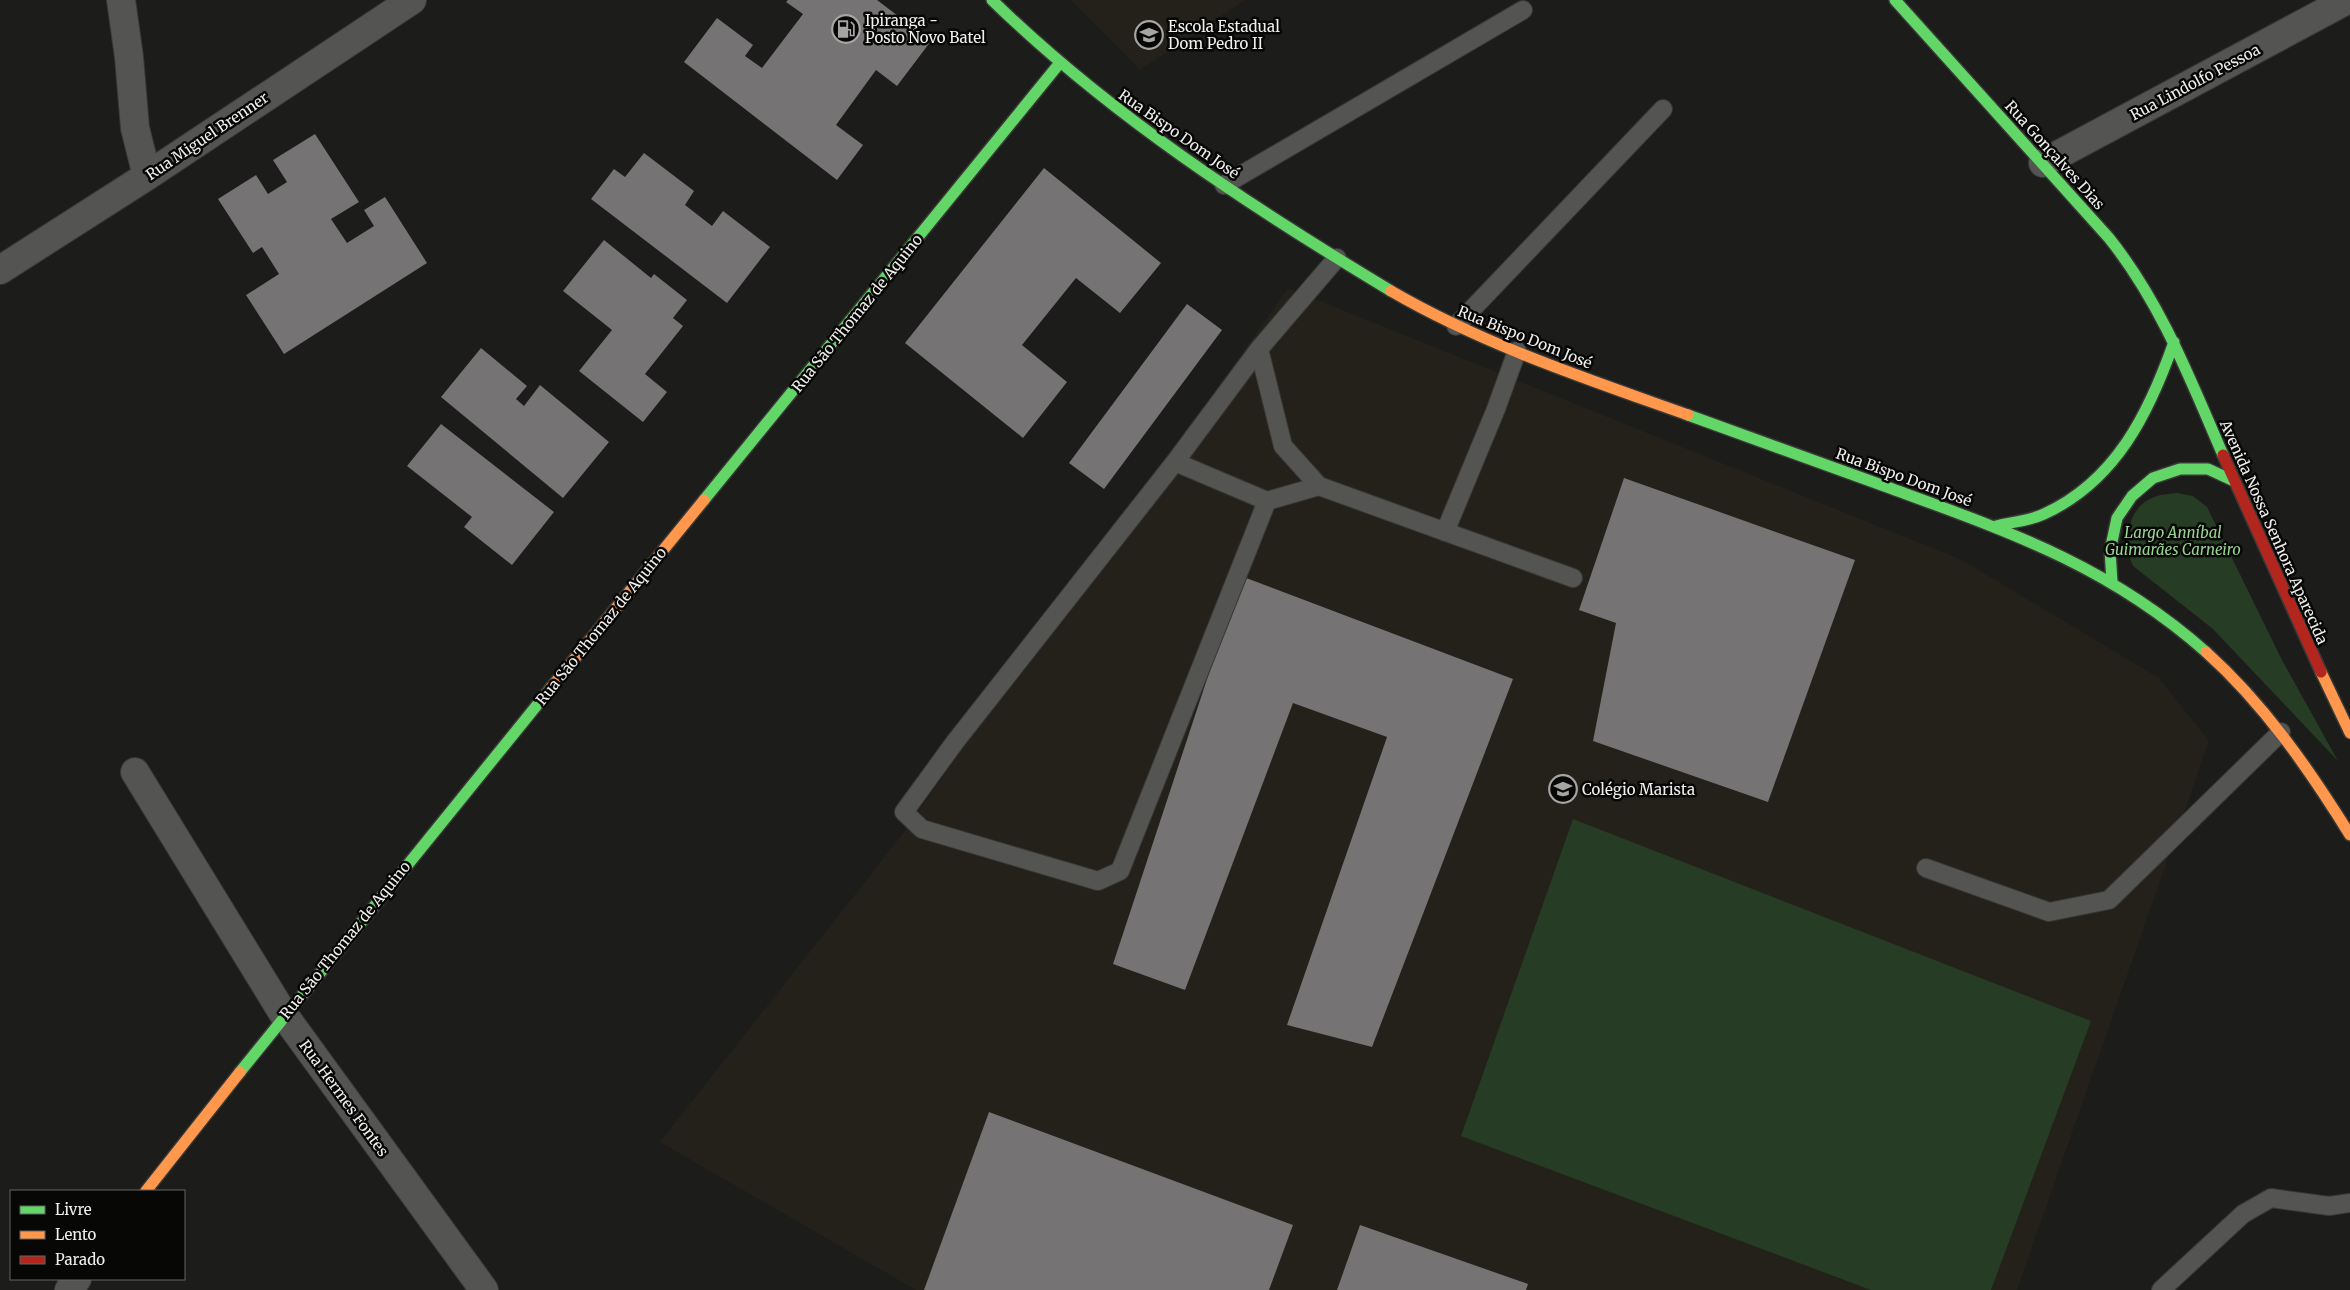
<svg xmlns="http://www.w3.org/2000/svg" width="2350" height="1290" font-family="Merriweather,serif">
	<style>
		.built { fill: #23211a }
		.green { fill: #263c24 }
		.building { fill: #757373 }
		.lines { fill: none; stroke-linecap: round; stroke-linejoin: round }
		.lane-casing { stroke: #383837; stroke-width: 20 }
		.street-casing { stroke: #383837; stroke-width: 30 }
		.fast-casing { stroke: #383837; stroke-width: 14 }
		.slow-casing { stroke: #383837; stroke-width: 14 }
		.jam-casing { stroke: #383837; stroke-width: 14 }
		.lane { stroke: #545453; stroke-width: 18 }
		.street { stroke: #545453; stroke-width: 28 }
		.fast { stroke: #63d668; stroke-width: 11 }
		.slow { stroke: #ff974d; stroke-width: 11 }
		.jam { stroke: #b3261e; stroke-width: 11 }
		.labels { text-anchor: middle; dominant-baseline: central; stroke-width: 5; stroke-linejoin: round; paint-order: stroke }
		.poi-label { font-size: 15px; fill: #f0efee; stroke: #070706; text-anchor: start }
		.street-label { font-size: 15px; fill: #f0efee; stroke: #070706 }
		.park-label { font-size: 15px; font-style: italic; fill: #99d493; stroke: #070706 }
	</style>
	<rect width="100%" height="100%" fill="#1c1c1b"/>
	<path class="built" d="M1071,0H1245L1140,70Z
		M1288,288L1962,560L2159,678L2209,741L2017,1290H916L660,1142L901,836Z"/>
	<path class="green" d="M2177,493L2193,496L2207,507L2282,660L2338,761L2213,629L2133,566C2122,542 2127,505 2157,496C2163,494 2170,494 2177,493Z
		M1573,819L2091,1021L1991,1290H1871L1461,1136Z"/>
	<path class="building" d="M788,0H877L931,41L897,86L876,70L836,125L863,145L837,180L684,62L717,18L753,45L745,56L762,68L803,14L786,2Z
		M315,134L359,202L331,219L347,243L374,226L364,210L385,197L427,263L284,354L246,295L279,274L262,247L253,253L218,199L256,175L268,194L287,182L273,160Z
		M644,153L694,191L685,205L712,226L723,211L770,247L727,303L591,199L614,169L625,177Z
		M1044,168L1161,263L1120,313L1076,278L1022,345L1067,382L1023,438L905,343Z
		M604,240L651,278L654,274L687,300L673,318L683,326L645,374L667,392L643,422L579,371L612,330L563,291Z
		M1187,304L1222,330L1104,489L1069,463Z
		M481,348L527,386L516,399L524,406L540,385L609,442L563,498L441,397Z
		M441,424L554,512L512,565L464,527L472,517L407,466Z
		M1624,478L1855,560L1768,802L1593,741L1616,623L1579,610Z
		M1241,576L1513,679L1372,1047L1287,1025L1387,737L1293,703L1185,990L1113,964Z
		M989,1112L1293,1225L1269,1290H924Z
		M1360,1225L1528,1284L1526,1290H1337Z"/>
	<g class="lines">
		<defs>
			<path id="lane" d="M1224,185L1523,10
				M1456,326L1663,109
				M1259,349L1283,446L1319,486L1573,578
				M1175,462L1267,501L1319,486
				M1267,501L1120,871L1098,881L922,829L904,812L955,742L1175,462L1259,349L1337,258
				M1445,532L1496,409L1517,351
				M1926,868L2049,912L2109,900L2281,732
				M2161,1290L2243,1214L2271,1198L2329,1206L2350,1203"/>
			<path id="street" d="M121,0L129,57L135,128L147,176
				M2043,163L2347,0
				M0,270L147,176L412,0
				M135,772L284,1015L484,1290
				M69,1290L77,1279"/>
			<path id="fast" d="M992,0C1110,115 1250,206 1391,291
				M1895,0L2109,238C2161,303 2190,379 2223,455
				M1688,415C1754,439 1820,463 1887,487C2007,531 2108,565 2206,652
				M704,500L1059,64
				M1996,526C2012,522 2029,521 2044,514C2116,481 2149,413 2174,342
				M2112,581L2110,551L2117,518L2132,496L2153,478L2180,469H2208L2234,481
				M240,1072L550,689"/>
			<path id="slow" d="M1391,291C1484,345 1587,379 1688,415
				M2206,652C2264,704 2309,769 2350,835
				M2321,672L2350,733
				M550,689L704,500
				M146,1191L240,1072"/>
			<path id="jam" d="M2223,455L2321,672"/>
		</defs>
		<use href="#lane" class="lane-casing"/>
		<use href="#street" class="street-casing"/>
		<use href="#fast" class="fast-casing"/>
		<use href="#slow" class="slow-casing"/>
		<use href="#jam" class="jam-casing"/>
		<use href="#lane" class="lane"/>
		<use href="#street" class="street"/>
		<use href="#fast" class="fast"/>
		<use href="#slow" class="slow"/>
		<use href="#jam" class="jam"/>
	</g>
	<defs>
		<symbol id="fuel-ring" viewBox="-11 -11 22 22"><circle r="9.5" fill="#070706" stroke="#a6a5a4" stroke-width="1.5"/><path d="M-5.5-6h7V0h2V4h1.3V-2.5L3-4.5l.8-.8L6-3V5H2.5V1h-1V6h-7ZM-4.2-4.7v3.2H.2V-4.7Z" fill="#a6a5a4"/></symbol>
		<symbol id="school-ring" viewBox="-11 -11 22 22"><circle r="9.5" fill="#070706" stroke="#a6a5a4" stroke-width="1.5"/><path d="M0-5L7-2L0 1L-7-2ZM-4 1L0 2.5L4 1V4Q0 6-4 4Z" fill="#a6a5a4"/></symbol>
	</defs>
	<g fill-rule="evenodd">
		<use href="#fuel-ring" x="830" y="13" width="32" height="32"/>
		<use href="#school-ring" x="1133" y="19" width="32" height="32"/>
		<use href="#school-ring" x="1547" y="773" width="32" height="32"/>
	</g>
	<g class="labels">
		<g class="poi-label">
			<text x="865" y="20">Ipiranga -<tspan x="865" dy="17">Posto Novo Batel</tspan></text>
			<text x="1168" y="26">Escola Estadual<tspan x="1168" dy="17">Dom Pedro II</tspan></text>
			<text x="1582" y="789">Colégio Marista</text>
		</g>
		<g class="street-label">
			<text transform="translate(2195 82) rotate(-28)">Rua Lindolfo Pessoa</text>
			<text transform="translate(1179 134) rotate(35)">Rua Bispo Dom José</text>
			<text transform="translate(207 136) rotate(-34)">Rua Miguel Brenner</text>
			<text transform="translate(2055 155) rotate(48)">Rua Gonçalves Dias</text>
			<text transform="translate(857 313) rotate(-51)">Rua São Thomaz de Aquino</text>
			<text transform="translate(1525 337) rotate(22)">Rua Bispo Dom José</text>
			<text transform="translate(1904 477) rotate(20)">Rua Bispo Dom José</text>
			<text transform="translate(2274 532) rotate(66)">Avenida Nossa Senhora Aparecida</text>
			<text transform="translate(601 626) rotate(-51)">Rua São Thomaz de Aquino</text>
			<text transform="translate(345 940) rotate(-51)">Rua São Thomaz de Aquino</text>
			<text transform="translate(344 1098) rotate(54)">Rua Hermes Fontes</text>
		</g>
		<g class="park-label">
			<text x="2173" y="532">Largo Anníbal<tspan x="2173" dy="17">Guimarães Carneiro</tspan></text>
		</g>
	</g>
	<rect x="10" y="1190" width="175" height="90" fill="#070706" stroke="#646463"/>
	<rect x="20" y="1206" width="25" height="8" fill="#63d668" stroke="#646463"/>
	<text x="55" y="1215" font-size="15" fill="#f0efee">Livre</text>
	<rect x="20" y="1231" width="25" height="8" fill="#ff974d" stroke="#646463"/>
	<text x="55" y="1240" font-size="15" fill="#f0efee">Lento</text>
	<rect x="20" y="1256" width="25" height="8" fill="#b3261e" stroke="#646463"/>
	<text x="55" y="1265" font-size="15" fill="#f0efee">Parado</text>
</svg>
